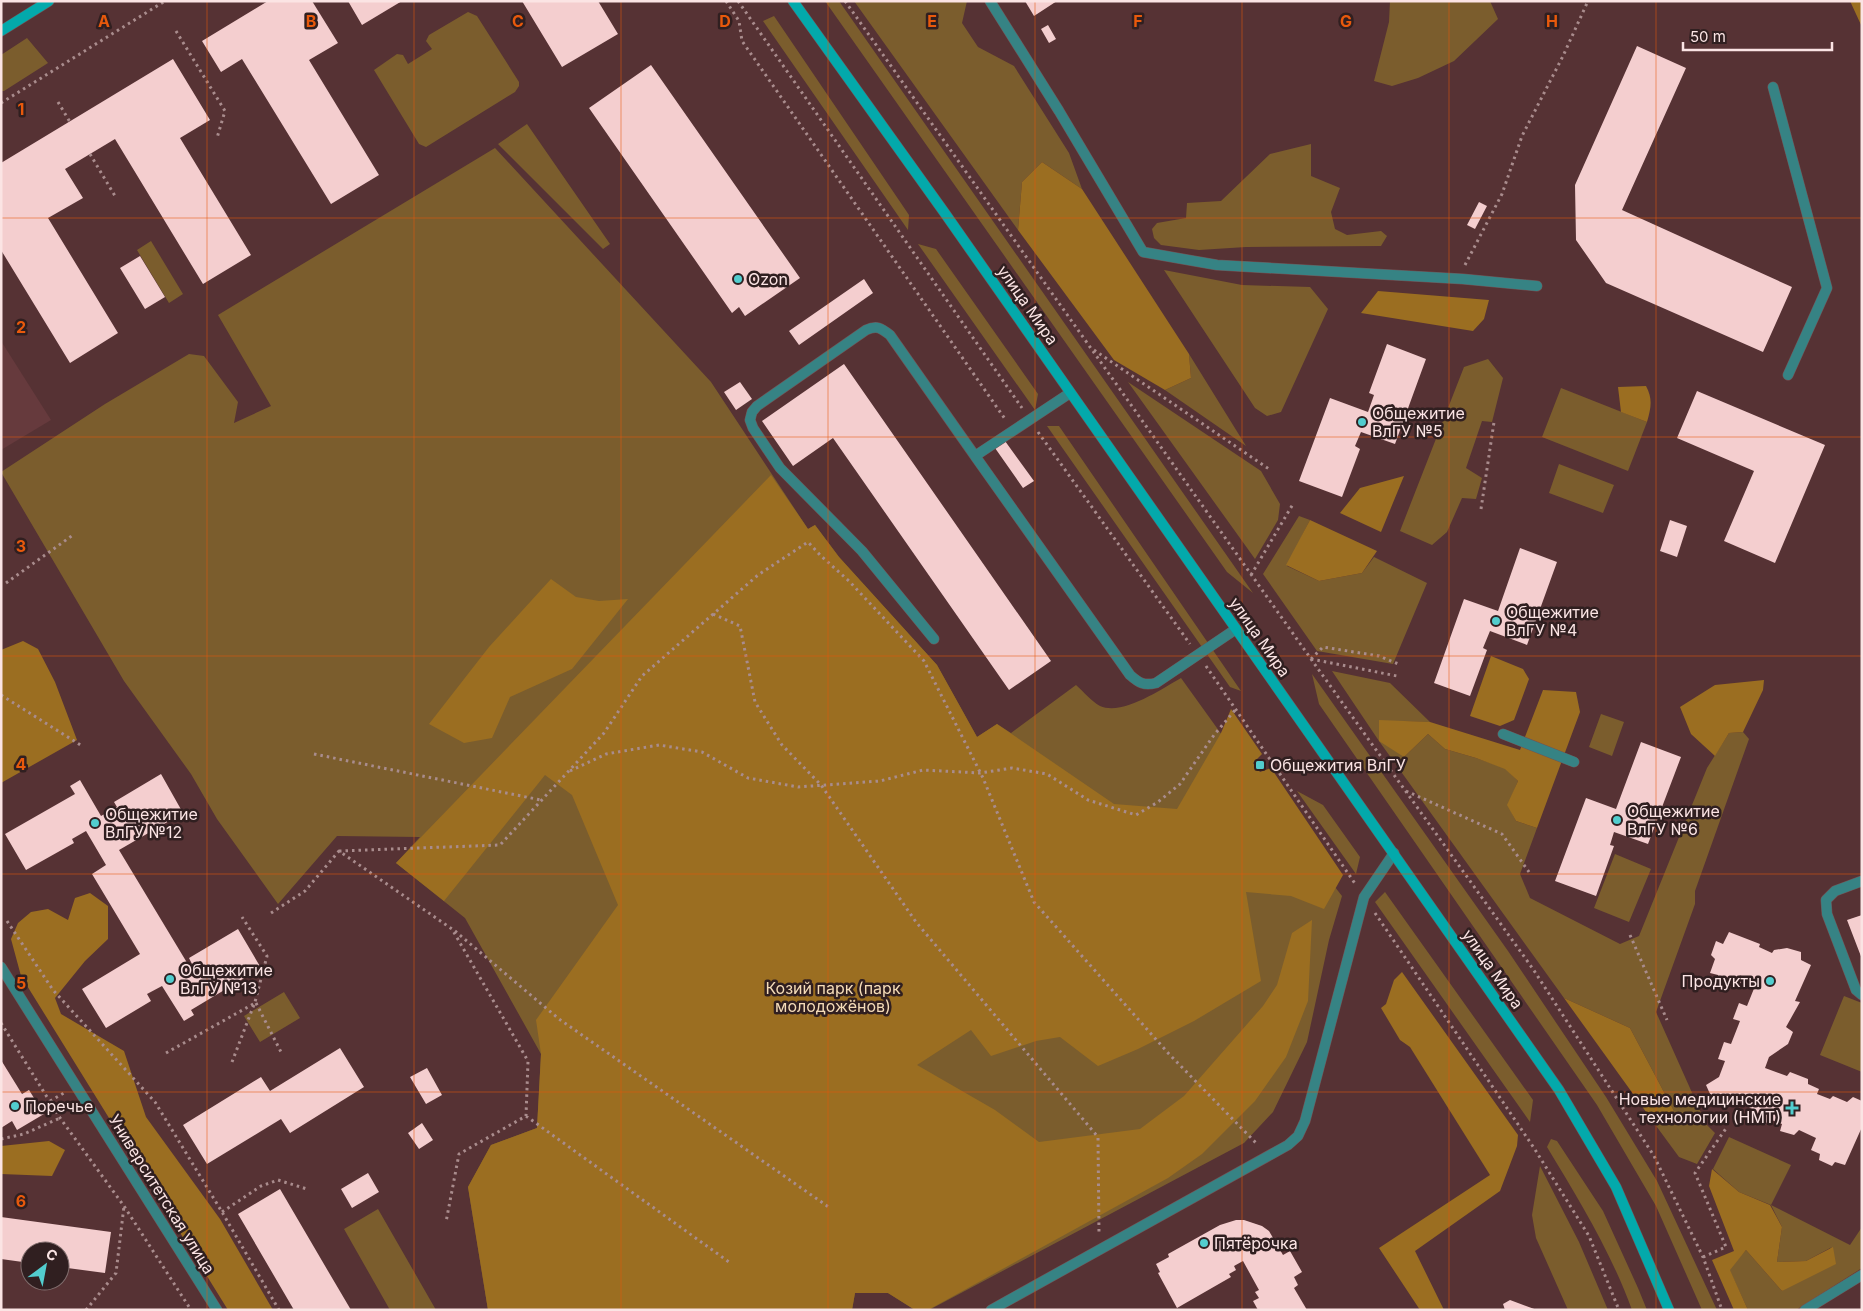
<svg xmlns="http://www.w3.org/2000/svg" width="1863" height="1311" font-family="Inter,sans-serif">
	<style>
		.built { fill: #663a3d }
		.green { fill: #7b5d2d }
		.forest { fill: #9b6e21 }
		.building { fill: #f4cecf }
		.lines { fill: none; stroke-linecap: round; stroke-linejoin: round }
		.service-casing { stroke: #745254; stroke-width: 11 }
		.minor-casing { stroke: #745254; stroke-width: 11 }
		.secondary-casing { stroke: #745254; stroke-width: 11 }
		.path { stroke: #a98c8d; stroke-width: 3; stroke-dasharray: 2.5 4; stroke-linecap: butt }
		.service { stroke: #368384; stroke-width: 10 }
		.minor { stroke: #368384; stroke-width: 10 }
		.secondary { stroke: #03a9ab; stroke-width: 10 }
		.grid { fill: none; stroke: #e8590c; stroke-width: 1; stroke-opacity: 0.55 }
		.poi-dot { fill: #52cdce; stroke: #301f20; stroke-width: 2 }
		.labels { text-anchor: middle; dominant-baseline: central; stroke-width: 5; stroke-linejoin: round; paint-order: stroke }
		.poi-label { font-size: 16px; fill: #fbe4e4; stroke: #301f20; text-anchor: start }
		.street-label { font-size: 16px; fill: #fbe4e4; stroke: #301f20 }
		.park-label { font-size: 16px; fill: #f5dcb8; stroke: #301f20 }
		.grid-label { font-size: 16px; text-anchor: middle; font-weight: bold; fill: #e8590c; stroke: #301f20; stroke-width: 5; stroke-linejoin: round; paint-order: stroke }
	</style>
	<rect width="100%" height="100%" fill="#563234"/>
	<path class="built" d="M1,341L51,420L1,450Z"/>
	<path class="green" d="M825,1H839L1253,593L1227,572Z
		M854,1H967L962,23L978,47L1014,66L1069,153L1082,189L1042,162L1022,182L1018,230Z
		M1390,1H1490L1498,19L1454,61L1418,78L1392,86L1374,81L1389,22Z
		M468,12L477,16L519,82V86L515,92L426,147L419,144L374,70L397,54L403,55L408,64L432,49L426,41L429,35Z
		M774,16L909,215L908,230L763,21Z
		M27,38L48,63L4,91H1V55Z
		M527,124L610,244L603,249L498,144Z
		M1311,144V176L1340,188L1331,212L1335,229L1347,235L1381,231L1387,236L1381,246L1246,247L1199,250L1161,245L1154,238L1152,229L1157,223L1186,218L1187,203L1221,201L1270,154Z
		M495,148L711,382L808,529L815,525L839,557L937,665L977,737L997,724L1011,733L1076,685C1084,692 1091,701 1100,706C1123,716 1161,689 1181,678L1291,831L1342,896L1329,940L1307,1042L1273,1112L1244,1143L929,1310H915L888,1293H855L852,1310H488L468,1187L491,1145L537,1128L541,1054L465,918L396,863L420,837L337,836L278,904L217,819L191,774L124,681L1,472L105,404L189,354L204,356L238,402L234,423L271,406L218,315Z
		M151,241L183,294L169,303L137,250Z
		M918,244L936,249L1038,394L1035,410Z
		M1164,270L1242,285L1310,287L1328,309L1281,412L1267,416L1255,408Z
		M1189,354L1246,446L1165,390L1191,378Z
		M1488,359L1503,378L1492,422L1482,421L1466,468L1482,478L1476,499L1462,498L1447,532L1432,545L1400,531L1464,367Z
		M1128,382L1261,471L1280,504L1278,520L1255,559Z
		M1561,388L1647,422L1628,471L1542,437Z
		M1047,426H1059L1241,691L1230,687Z
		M1559,464L1614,485L1603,513L1549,493Z
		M1299,516L1310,520L1287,566L1319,581L1362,573L1374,557L1427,583L1393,664L1317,651L1263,574Z
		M1332,671L1390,683L1430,722L1379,721L1404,757L1428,734L1445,749L1476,758L1505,768L1518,781L1508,805L1516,821L1537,828L1520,874L1530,898L1620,944L1639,936L1707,768L1729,733L1743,732L1749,739L1695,891V904L1656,1012L1706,1124L1715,1133L1697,1164L1679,1157L1654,1123L1674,1111L1630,1028L1564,998L1379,741Z
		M1312,674L1508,951L1606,1097L1657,1181L1717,1310H1702L1656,1206L1597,1105L1319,704Z
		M1601,714L1624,722L1612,756L1589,747Z
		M1297,791L1323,805L1360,857L1356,874Z
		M1615,854L1651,869L1629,922L1594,908Z
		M1385,892L1533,1100L1530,1122L1375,902Z
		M284,992L300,1018L260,1042L244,1016Z
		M1844,996L1862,1003V1072L1820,1055Z
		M1729,1137L1791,1165L1771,1205L1850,1245L1862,1227V1268L1796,1310H1748L1729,1269L1746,1250L1782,1291L1832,1247L1806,1261L1777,1262L1782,1227L1771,1205L1739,1192L1713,1169Z
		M1551,1139L1557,1141L1603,1211L1638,1288L1647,1310H1632C1611,1252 1579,1200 1547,1147Z
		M1540,1166L1579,1242L1608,1310H1568L1536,1238L1532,1215Z
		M378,1209L436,1310H390L344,1229Z"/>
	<path class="forest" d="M1850,1H1862V27Z
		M1042,162L1082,189L1189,354L1191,378L1165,390L1114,360L1018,230L1022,182Z
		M1378,291L1489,300L1484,319L1473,331L1361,313Z
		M1646,386C1653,399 1651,408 1647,422L1621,412L1618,387Z
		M771,475L808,529L815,525L839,557L937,665L977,737L997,724L1114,804L1177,809L1221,733L1231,709L1262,754L1253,763L1260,772L1271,768L1343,875L1324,909L1291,896L1246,892L1261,981L1194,1021L1138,1049L1098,1066L1060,1037L1036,1041L991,1056L971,1030L917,1065L995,1110L1039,1142L1140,1129L1184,1096L1263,1006L1277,985L1292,933L1312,920L1308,1001L1286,1057L1255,1101L1202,1154L1168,1178L928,1310H915L888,1293H855L852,1310H488L468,1187L491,1145L537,1128L541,1054L536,1020L618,905L572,795L545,775L444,901L396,863Z
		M1404,476L1381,532L1340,513L1360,488Z
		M1310,520L1377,551L1362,573L1319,581L1286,565Z
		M551,579L576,597L599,601L628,599L572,669L510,697L492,738L464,743L429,724L489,647Z
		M23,641L38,649L55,682L77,740L1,783V650Z
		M1491,656L1523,669L1529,679L1514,720L1500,726L1470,716Z
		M1764,680L1763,690L1743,732L1729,733L1715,756L1691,734L1680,707L1715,685Z
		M1543,690L1576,692L1580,712L1537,828L1516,821L1507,805L1518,781L1505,769L1476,758L1445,749L1428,734L1404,757L1379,741V720L1430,722L1520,750Z
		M90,893L108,906V939L85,961L55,998L61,1014L124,1051L146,1117L220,1219L273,1310H228L21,976L11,939L18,923L31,912L48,909L68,920L75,898Z
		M1402,972L1518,1135L1517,1146L1500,1191L1415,1251L1444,1310H1420L1379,1248L1490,1175L1410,1047L1400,1040L1381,1008L1386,1004L1394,980Z
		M1564,998L1630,1028L1674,1111L1654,1123Z
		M49,1141L65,1150L52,1176L1,1174V1146Z
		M1712,1169L1739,1192L1770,1205L1782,1227L1777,1262L1806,1261L1833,1247L1836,1264L1782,1291L1746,1250L1730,1270L1748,1310H1734L1712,1260L1734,1251L1709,1186Z"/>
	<path class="building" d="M268,1H312L338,43L309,60L379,175L331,204L242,59L221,72L202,41Z
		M348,1H402L362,25Z
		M522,1H598L618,34L562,67Z
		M1025,1H1057L1034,16Z
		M1048,25L1056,39L1049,43L1041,29Z
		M1637,46L1686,68L1622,210L1792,287L1763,352L1606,283L1576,240L1575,185Z
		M173,59L210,120L180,138L251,255L203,284L115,139L65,169L83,198L48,218L118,333L70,363L1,250V163Z
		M651,65L800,278L745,316L739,307L732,313L589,108Z
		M1479,202L1487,206L1475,229L1467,225Z
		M140,256L165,297L145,309L120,268Z
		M864,279L873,293L799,345L789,331Z
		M1387,344L1426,359L1395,444L1361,432L1355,446L1360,449L1342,497L1299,481L1330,398L1368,412L1374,395L1369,393Z
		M844,364L1051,661L1009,690L833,438L793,466L762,421Z
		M740,382L752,399L736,410L724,392Z
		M1697,391L1825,445L1775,563L1724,541L1754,471L1677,438Z
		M1005,441L1034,481L1023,488L995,448Z
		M1670,520L1687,526L1677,557L1660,551Z
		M1520,548L1557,562L1527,645L1490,631L1483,648L1487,650L1470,696L1434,683L1464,599L1498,611Z
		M1641,742L1681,757L1648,844L1614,832L1610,845L1614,846L1596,896L1555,881L1586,798L1616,809Z
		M161,774L183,813L119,850L189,966L192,964L189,958L238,929L261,968L191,1010L194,1015L184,1021L162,986L147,994L151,1001L106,1028L82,989L140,954L92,874L106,865L86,831L72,839L74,843L26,870L5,834L75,794L70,786L80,780L101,816L117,807L114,802Z
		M1862,915V959L1847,920Z
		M1729,932L1760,944L1759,947L1772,953L1774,950L1787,948L1801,952V960L1811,965L1795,1001L1800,1002L1786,1027L1793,1032L1788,1044L1769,1057L1765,1068L1787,1076L1790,1072L1808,1079V1084L1819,1089L1817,1094L1830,1099L1833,1096L1847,1102L1853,1097L1862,1101V1127L1845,1165L1835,1162L1832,1166L1819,1160L1820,1154L1811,1150L1816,1138L1799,1130L1794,1135L1780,1131L1782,1124L1769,1119L1765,1125L1751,1118L1754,1110L1729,1096L1714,1103L1706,1085L1719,1077L1725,1061L1718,1059L1724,1042L1731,1044L1740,1021L1733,1019L1739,1003L1747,1006L1755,986L1745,982L1735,983L1731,987L1718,983V975L1710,973L1715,959L1711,955L1716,941L1723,944Z
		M340,1048L364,1087L290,1133L281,1119L207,1164L183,1125L261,1077L270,1091Z
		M1,1060L22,1094L29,1090L44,1114L17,1130L12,1121L1,1128Z
		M427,1068L442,1095L426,1104L410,1077Z
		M422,1123L433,1140L419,1149L408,1133Z
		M368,1173L379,1192L352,1208L341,1189Z
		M280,1189L328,1271L351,1310H294L238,1214Z
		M1,1217L111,1232L105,1273L60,1267V1251H30V1263L1,1259Z
		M1236,1220H1244L1262,1226L1269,1231L1283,1255L1290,1251L1302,1272L1294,1277L1298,1285L1294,1288L1307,1310H1258L1253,1301L1259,1298L1255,1292L1259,1290L1243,1261L1234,1266L1236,1270L1229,1274L1231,1277L1177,1308L1158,1273L1160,1272L1156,1264L1169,1257L1168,1254L1220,1225Z
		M1510,1300L1537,1310H1505L1503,1304Z"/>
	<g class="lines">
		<defs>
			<path id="service" d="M990,1L1059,111L1143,252L1217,265L1463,279L1537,286
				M1773,87L1827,288L1788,375
				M1070,393L975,456L1130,675C1139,683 1144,686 1156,683L1236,629
				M934,639L862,551L780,468L753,428L750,420L752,412L757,406L866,330C877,325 881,328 890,335L975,456
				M1503,734L1574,762
				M1862,881L1835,891L1826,900L1827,914L1856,990L1862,995
				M991,1310L1288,1145L1298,1136L1305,1121L1364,897L1394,853
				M1805,1310L1862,1275"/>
			<path id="minor" d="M1,967L217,1310"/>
			<path id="secondary" d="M793,1L944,212L1559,1090L1616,1187L1669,1310
				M1,31L49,1"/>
		</defs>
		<use href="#service" class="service-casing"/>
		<use href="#minor" class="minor-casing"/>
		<use href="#secondary" class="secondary-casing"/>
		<path class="path" d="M726,1L739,21L742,41L1005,419
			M738,1L1022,408
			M845,1L1311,659L1533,969L1654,1156L1703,1257L1722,1310
			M176,31L225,111L217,138
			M58,102L70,122
			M1,103L165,1
			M90,154L115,196
			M1465,265L1502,194L1522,136L1563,56L1588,1
			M1094,350L1269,469
			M1038,432L1190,644
			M1481,509L1494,422
			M1251,575L1293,504
			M6,583L73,535
			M713,614L740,626L755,702L782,745L821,785L916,922L1098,1137L1099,1234
			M1311,659L1323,647L1379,656L1401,665
			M1311,659L1397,676
			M1206,666L1356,885
			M1,695L82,746
			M314,754L541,800
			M570,771L606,754L659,745L702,752L748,778L798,787L880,781L923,770L980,773L1012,768L1047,774L1088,800L1136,815L1158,802L1180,784L1214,735L1236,709
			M1406,791L1502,834L1529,872
			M339,851L500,845L604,733L642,676L758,575L808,542L821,556L849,581L924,661L983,778L1034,902L1169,1054L1258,1145
			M271,913L305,891L339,851L452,929L528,1061L526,1116L459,1154L446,1222
			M1375,913L1534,1148L1589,1236L1619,1310
			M7,921L53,990L155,1102L222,1212L279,1310
			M455,931L559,1019L830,1208
			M1630,935L1667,1020
			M256,1003L281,1052
			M1,1023L60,1118L124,1206L191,1310
			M166,1053L255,1003
			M232,1062L255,1002L267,956L242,917
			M50,1101L64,1093
			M526,1116L729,1262
			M1,1139L24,1134L60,1118
			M222,1212L261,1186L278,1180L307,1189
			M1703,1257L1726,1247L1695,1173L1727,1127
			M86,1310L116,1273L124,1206"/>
		<use href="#service" class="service"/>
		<use href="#minor" class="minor"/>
		<use href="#secondary" class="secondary"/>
	</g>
	<path class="grid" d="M207,1V1310M414,1V1310M621,1V1310M828,1V1310M1035,1V1310M1242,1V1310M1449,1V1310M1656,1V1310M1,218H1862M1,437H1862M1,656H1862M1,874H1862M1,1092H1862"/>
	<g class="poi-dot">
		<circle cx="738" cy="279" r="5"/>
		<circle cx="1362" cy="422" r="5"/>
		<circle cx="1496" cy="621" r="5"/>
		<rect x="1255" y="760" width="10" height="10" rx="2.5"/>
		<circle cx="1617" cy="820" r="5"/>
		<circle cx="95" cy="823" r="5"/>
		<circle cx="170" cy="979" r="5"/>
		<circle cx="1770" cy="981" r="5"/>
		<circle cx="15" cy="1106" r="5"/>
		<path d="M1789.5 1100.5h5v5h5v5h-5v5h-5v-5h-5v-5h5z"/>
		<circle cx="1204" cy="1243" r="5"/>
	</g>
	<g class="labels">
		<g class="poi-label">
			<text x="748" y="279">Ozon</text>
			<text x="1372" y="413">Общежитие<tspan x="1372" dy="18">ВлГУ №5</tspan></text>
			<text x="1506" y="612">Общежитие<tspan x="1506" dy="18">ВлГУ №4</tspan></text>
			<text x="1270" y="765">Общежития ВлГУ</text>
			<text x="1627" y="811">Общежитие<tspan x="1627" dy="18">ВлГУ №6</tspan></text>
			<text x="105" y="814">Общежитие<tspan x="105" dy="18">ВлГУ №12</tspan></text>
			<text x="180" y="970">Общежитие<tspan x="180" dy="18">ВлГУ №13</tspan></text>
			<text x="1760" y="981" text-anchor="end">Продукты</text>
			<text x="1781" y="1099" text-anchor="end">Новые медицинские<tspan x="1781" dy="18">технологии (НМТ)</tspan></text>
			<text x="25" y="1106">Поречье</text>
			<text x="1214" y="1243">Пятёрочка</text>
		</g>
		<g class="street-label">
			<text transform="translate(1028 305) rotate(55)">улица Мира</text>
			<text transform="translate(1260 637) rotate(55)">улица Мира</text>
			<text transform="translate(1493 969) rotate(55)">улица Мира</text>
			<text transform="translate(162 1194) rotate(58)">Университетская улица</text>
		</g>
		<g class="park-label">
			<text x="833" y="988">Козий парк (парк<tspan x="833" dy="18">молодожёнов)</tspan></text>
		</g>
	</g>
	<g class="grid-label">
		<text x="104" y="27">A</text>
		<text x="311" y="27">B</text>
		<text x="518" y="27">C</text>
		<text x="725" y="27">D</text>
		<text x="932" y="27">E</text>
		<text x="1138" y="27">F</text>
		<text x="1346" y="27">G</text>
		<text x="1552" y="27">H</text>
		<text x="21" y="115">1</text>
		<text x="21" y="333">2</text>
		<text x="21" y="552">3</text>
		<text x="21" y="770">4</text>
		<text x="21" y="989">5</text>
		<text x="21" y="1207">6</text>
	</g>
	<rect width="1863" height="1311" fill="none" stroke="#fbe4e4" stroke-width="5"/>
	<g transform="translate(45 1266) rotate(32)"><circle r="24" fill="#301f20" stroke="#816e6e"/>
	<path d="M0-4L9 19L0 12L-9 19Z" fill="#52cdce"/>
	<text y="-8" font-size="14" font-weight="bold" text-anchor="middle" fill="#fbe4e4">С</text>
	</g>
	<path d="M1683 42v8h149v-8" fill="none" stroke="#fbe4e4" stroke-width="2.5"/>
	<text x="1690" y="42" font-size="15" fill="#fbe4e4" stroke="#301f20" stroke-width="4" paint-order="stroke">50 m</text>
</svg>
